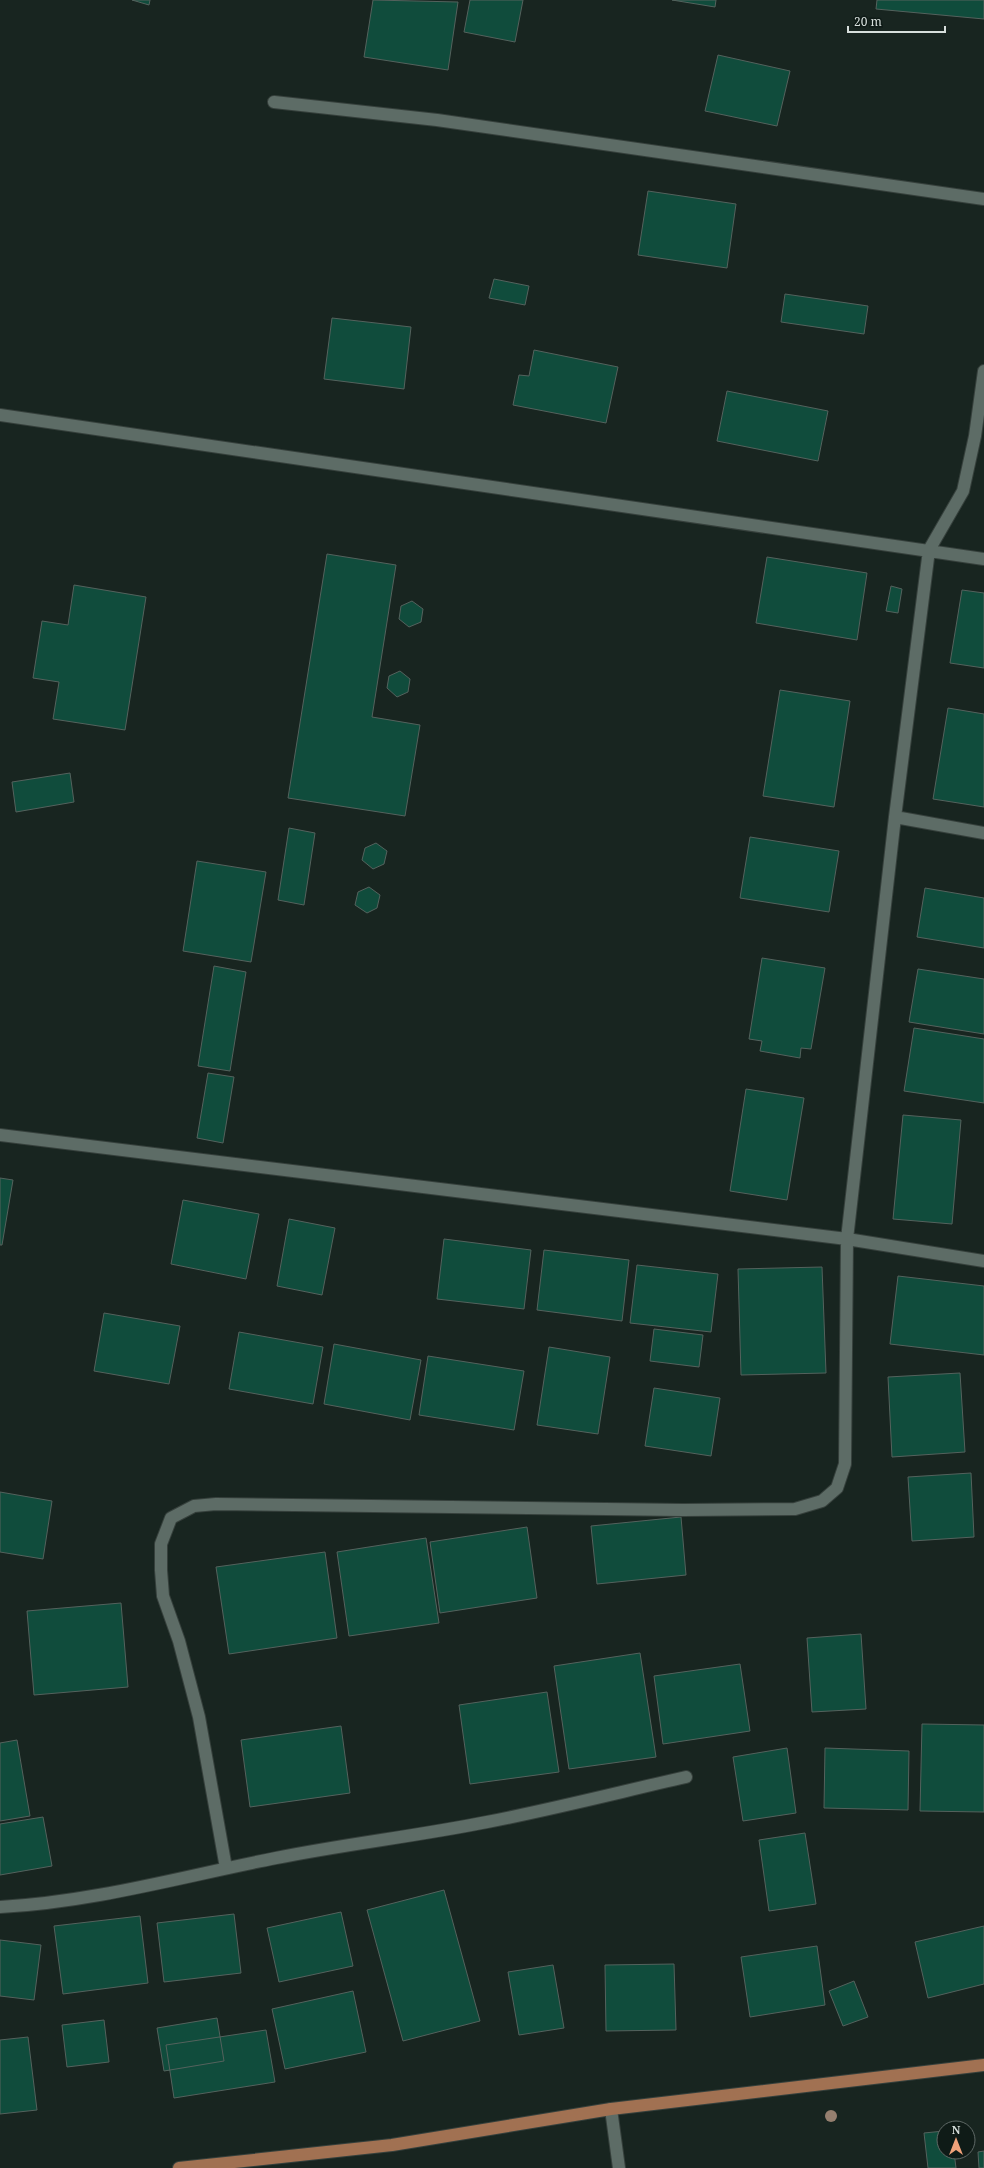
<svg xmlns="http://www.w3.org/2000/svg" width="984" height="2168" font-family="'Noto Serif',serif">
	<style>
		.building { fill: #104c3c; stroke: #54625d }
		.lines { fill: none; stroke-linecap: round; stroke-linejoin: round }
		.minor-casing { stroke: #36403c; stroke-width: 14 }
		.major-casing { stroke: #36403c; stroke-width: 14 }
		.minor { stroke: #5d6c66; stroke-width: 12 }
		.major { stroke: #a17152; stroke-width: 12 }
		.tree { fill: #957f6f }
	</style>
	<rect width="100%" height="100%" fill="#182520"/>
	<path class="building" d="M132,0H150L149,5Z
		M373,0L458,2L448,70L364,57Z
		M470,0H523L515,42L464,32Z
		M672,0H716L715,7Z
		M877,0H984V19L876,9Z
		M718,55L790,71L777,126L705,111Z
		M648,191L736,204L727,268L638,255Z
		M494,279L529,286L525,305L489,298Z
		M785,294L868,306L864,334L781,322Z
		M332,318L411,327L404,389L324,379Z
		M534,350L618,367L606,423L513,405L519,375L529,376Z
		M727,391L828,411L818,461L717,441Z
		M327,554L396,565L372,717L420,725L405,816L288,798Z
		M767,557L867,573L857,640L756,623Z
		M74,585L146,597L125,730L53,719L59,682L33,678L42,621L68,625Z
		M891,586L902,589L898,613L886,611Z
		M962,590L984,593V668L950,663Z
		M412,601L423,609L421,622L409,627L399,619L401,606Z
		M400,671L410,679L408,692L397,697L387,688L389,676Z
		M780,690L850,701L834,807L763,796Z
		M948,708L984,714V807L933,799Z
		M70,773L74,802L16,812L12,782Z
		M289,828L315,833L304,905L278,900Z
		M750,837L839,851L829,912L740,898Z
		M376,843L387,851L384,864L373,869L362,860L365,848Z
		M197,861L266,872L251,962L183,951Z
		M369,887L380,895L377,908L367,913L355,905L358,892Z
		M925,888L984,898V948L917,937Z
		M762,958L825,968L811,1049L801,1048L800,1058L760,1051L762,1041L749,1039Z
		M214,966L246,972L230,1071L198,1066Z
		M918,969L984,979V1034L909,1022Z
		M914,1028L984,1039V1103L904,1091Z
		M208,1073L234,1077L223,1143L197,1138Z
		M746,1089L804,1098L787,1200L730,1191Z
		M903,1115L961,1120L952,1224L893,1219Z
		M0,1178L13,1180L2,1245H0Z
		M183,1200L259,1214L246,1279L171,1264Z
		M289,1219L335,1228L322,1295L277,1286Z
		M444,1239L531,1250L524,1309L437,1299Z
		M544,1250L629,1260L622,1321L537,1310Z
		M637,1265L718,1274L711,1332L630,1323Z
		M822,1267L826,1373L741,1375L738,1269Z
		M898,1276L984,1286V1355L890,1344Z
		M104,1313L180,1326L169,1384L94,1371Z
		M654,1329L703,1335L699,1367L650,1361Z
		M239,1332L323,1347L313,1404L229,1389Z
		M334,1344L421,1360L410,1420L324,1404Z
		M549,1347L610,1357L598,1434L537,1425Z
		M428,1356L524,1371L514,1430L419,1415Z
		M960,1373L965,1452L892,1457L888,1377Z
		M654,1388L720,1398L711,1456L645,1446Z
		M971,1473L974,1537L912,1541L908,1477Z
		M0,1492L52,1501L43,1559L0,1552Z
		M681,1517L686,1575L597,1584L591,1526Z
		M527,1527L537,1598L440,1613L430,1542Z
		M426,1538L439,1623L349,1636L337,1552Z
		M325,1552L337,1638L229,1654L216,1567Z
		M121,1603L128,1687L34,1695L27,1611Z
		M861,1634L866,1709L812,1712L807,1638Z
		M640,1653L656,1757L569,1769L554,1666Z
		M740,1664L750,1731L663,1744L654,1676Z
		M547,1692L559,1772L470,1784L459,1705Z
		M922,1724L984,1725V1812L920,1811Z
		M341,1726L350,1793L250,1807L241,1740Z
		M17,1740L30,1816L0,1821V1743Z
		M787,1748L796,1813L743,1821L733,1757Z
		M825,1748L909,1751L908,1810L824,1808Z
		M43,1817L52,1866L0,1875V1824Z
		M805,1833L816,1904L769,1911L759,1840Z
		M444,1890L480,2021L403,2041L367,1910Z
		M341,1912L353,1966L279,1982L267,1928Z
		M234,1914L241,1973L164,1982L157,1923Z
		M140,1916L148,1983L63,1994L54,1926Z
		M984,1926V1984L928,1998L915,1942Z
		M0,1940L41,1945L34,2000L0,1996Z
		M817,1946L825,2005L750,2017L741,1957Z
		M674,1964L676,2030L606,2031L605,1965Z
		M553,1965L564,2028L519,2035L508,1972Z
		M854,1981L868,2017L843,2026L829,1991Z
		M353,1991L366,2052L285,2069L272,2009Z
		M217,2018L224,2061L164,2071L157,2028Z
		M104,2020L109,2062L67,2067L62,2025Z
		M266,2030L275,2082L174,2098L166,2045Z
		M28,2037L37,2110L0,2114V2040Z
		M944,2131V2152H954L956,2168H928L924,2133Z
		M984,2151V2168H979L978,2152Z"/>
	<g class="lines">
		<defs>
			<path id="minor" d="M274,102L437,120L984,199
				M0,415L984,559
				M895,817L984,833
				M0,1135L847,1239L984,1261
				M226,1868L199,1717L179,1641L163,1596L161,1570V1544L171,1518L194,1506L216,1504L683,1510L795,1509L822,1501L837,1488L845,1464L847,1239L895,817L929,550L963,491L975,436L984,371
				M0,1907C94,1902 184,1876 276,1858C346,1844 417,1836 487,1822C554,1809 620,1792 686,1777
				M611,2109L619,2168"/>
			<path id="major" d="M179,2168L392,2145L611,2109L984,2065"/>
		</defs>
		<use href="#minor" class="minor-casing"/>
		<use href="#major" class="major-casing"/>
		<use href="#minor" class="minor"/>
		<use href="#major" class="major"/>
	</g>
	<circle class="tree" cx="831" cy="2116" r="6"/>
	<g transform="translate(956 2140)"><circle r="19" fill="#0f1b17" stroke="#5f6966"/>
	<path d="M0-3L7 15L0 10L-7 15Z" fill="#f0a27a"/>
	<text y="-6" font-size="11" font-weight="bold" text-anchor="middle" fill="#d7dfdc">N</text>
	</g>
	<path d="M848 26v6h97v-6" fill="none" stroke="#d7dfdc" stroke-width="2"/>
	<text x="854" y="26" font-size="12" fill="#d7dfdc" stroke="#0f1b17" stroke-width="3" paint-order="stroke">20 m</text>
</svg>
